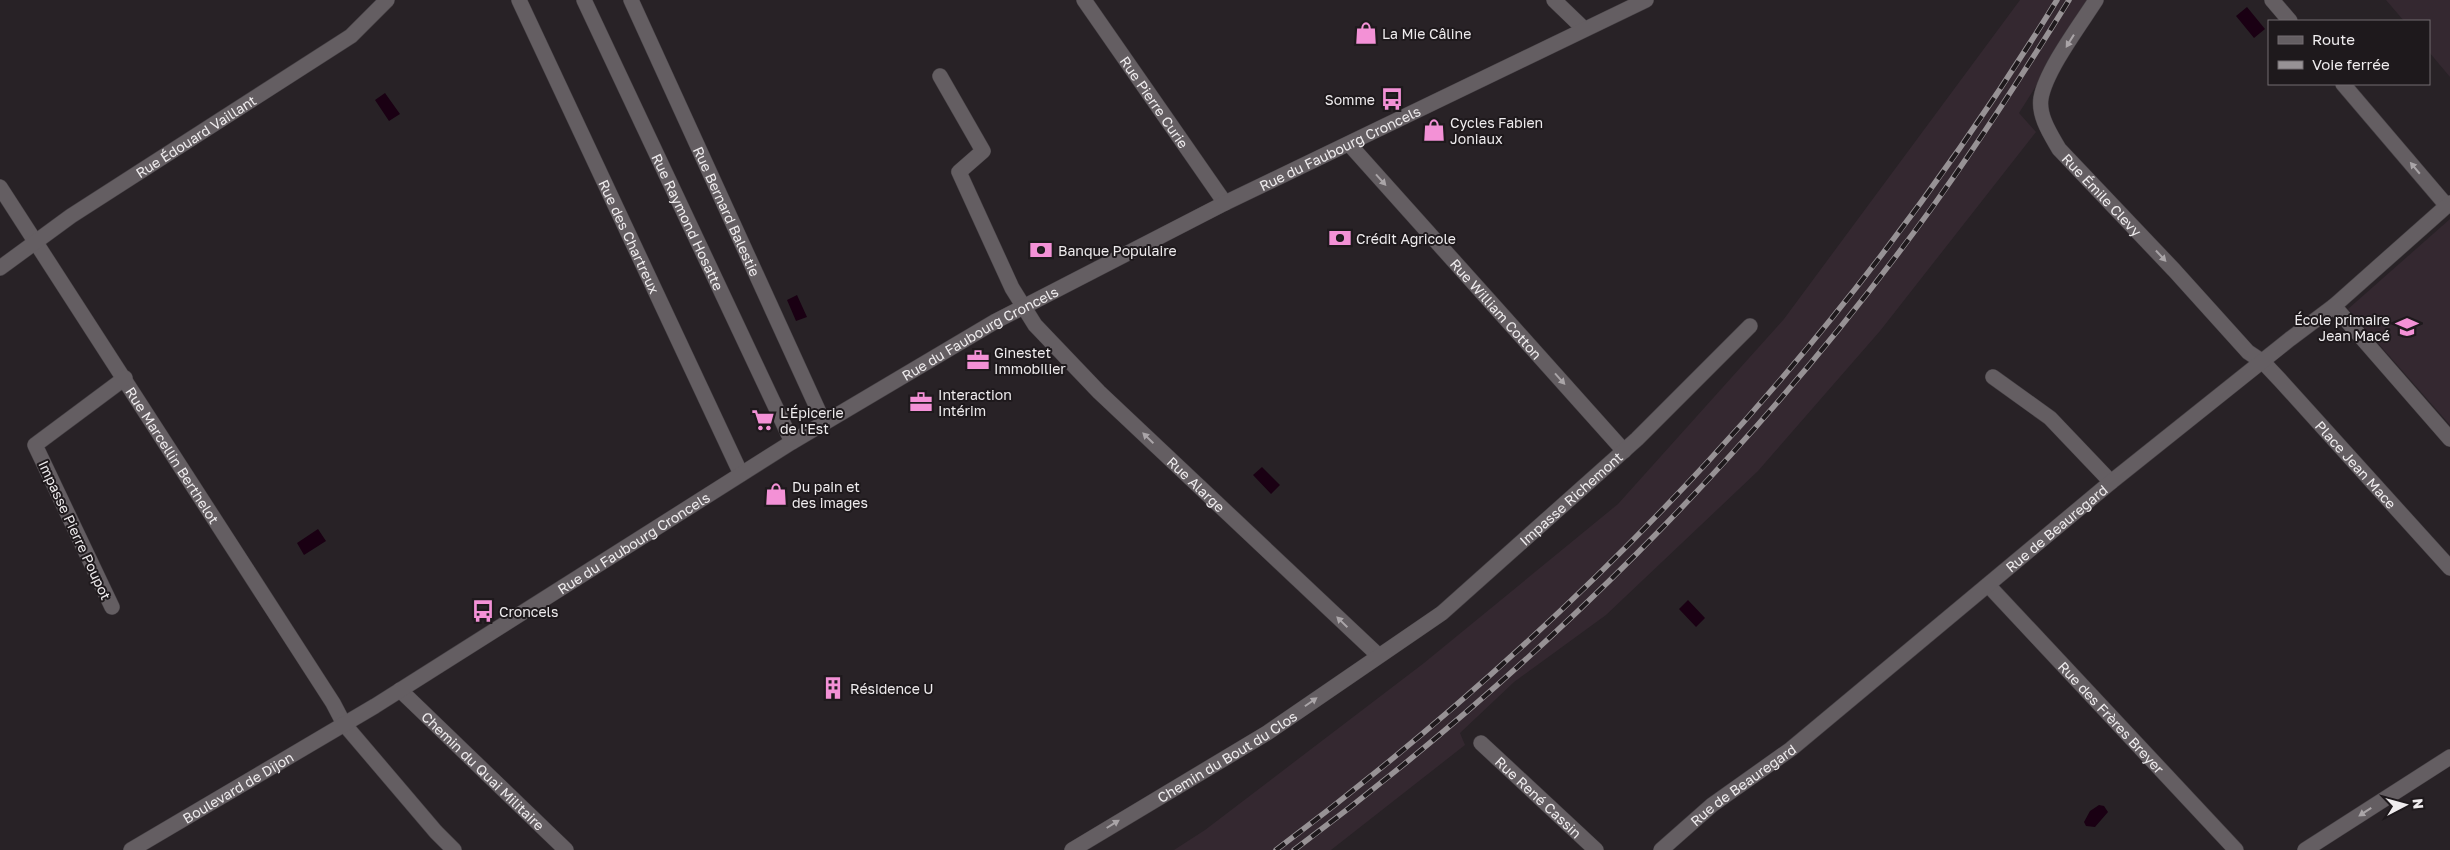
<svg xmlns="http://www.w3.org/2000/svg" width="2450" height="850" font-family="'Golos Text',sans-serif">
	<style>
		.built { fill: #342830 }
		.water { fill: #1a0013 }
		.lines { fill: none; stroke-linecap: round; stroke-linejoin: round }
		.minor-casing { stroke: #464145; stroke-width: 16 }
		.tertiary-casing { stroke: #464145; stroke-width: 16 }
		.secondary-casing { stroke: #464145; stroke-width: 16 }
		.minor { stroke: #645e62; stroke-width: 15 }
		.tertiary { stroke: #645e62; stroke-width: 15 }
		.secondary { stroke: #645e62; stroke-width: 15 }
		.rail-casing { stroke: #979295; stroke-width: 5.5 }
		.rail { stroke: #1e191c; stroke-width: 4; stroke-dasharray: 11; stroke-linecap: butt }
		.oneway { fill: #aaa5a8 }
		.labels { text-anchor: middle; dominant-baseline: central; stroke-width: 4; stroke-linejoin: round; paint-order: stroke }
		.poi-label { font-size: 14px; fill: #efecee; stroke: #1e191c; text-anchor: start }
		.street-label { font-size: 14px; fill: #efecee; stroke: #1e191c }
	</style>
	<rect width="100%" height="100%" fill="#282226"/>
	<path class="built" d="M2020,0H2090L2019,113L2036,132L1880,331L1758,471L1606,615L1514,682L1460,733L1465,745L1331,850H1174L1205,830L1424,663L1618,504L1784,319Z
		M2386,0H2450V77L2429,52V21H2404Z
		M2450,219V425L2348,309Z"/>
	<path class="water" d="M2247,7L2265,29L2254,38L2236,16Z
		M385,93L400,114L389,121L375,100Z
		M797,295L807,317L796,321L787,300Z
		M1262,467L1280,485L1271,494L1253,475Z
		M318,529L326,541L304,555L297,543Z
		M1688,600L1705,618L1696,627L1679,609Z
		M2099,805L2104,806L2108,812L2095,827L2086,826L2084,822L2090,811Z"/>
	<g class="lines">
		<defs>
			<g id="minor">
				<path id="s1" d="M519,0L741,474"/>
				<path id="s2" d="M584,0L792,442"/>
				<path id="s3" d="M631,0L824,423"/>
				<path id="s4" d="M1084,0L1225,203"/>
				<path d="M1554,0L1584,29"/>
				<path id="s5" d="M2096,0C2080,25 2046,70 2041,98C2038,116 2051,135 2059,149L2174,270L2248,352L2263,362L2280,380L2450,568"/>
				<path d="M2272,0L2290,21"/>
				<path id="s6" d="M940,76L983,151L959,172L1012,288L1035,325L1099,392L1378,655"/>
				<path d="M2343,84L2447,206"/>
				<path id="s7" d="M1349,144L1624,451"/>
				<path id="s8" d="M0,187L333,703L344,724"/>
				<path id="s9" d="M0,268L71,216L351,36L387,0"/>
				<path d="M2334,306L2450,439"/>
				<path d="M1993,377L2050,418L2111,482"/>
				<path id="s10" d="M1988,585L2236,850"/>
				<path d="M112,607L35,445L125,378"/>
				<path id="s11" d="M400,690L566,850"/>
				<path id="s12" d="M1481,743L1596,850"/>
				<path id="s13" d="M1072,850L1267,733L1442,613L1637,439L1750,326"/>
				<path id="s14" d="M1661,850L1712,805L1791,749L2111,482L2290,339L2334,306L2450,203"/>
			</g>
			<path id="tertiary" d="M344,724L436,832L454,850
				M2305,850L2450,757"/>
			<g id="secondary">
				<path id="s15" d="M131,850L375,706L792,442L996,321L1225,203L1646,0"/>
			</g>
		</defs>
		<use href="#minor" class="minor-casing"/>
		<use href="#tertiary" class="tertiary-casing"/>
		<use href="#secondary" class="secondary-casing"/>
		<use href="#minor" class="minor"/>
		<use href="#tertiary" class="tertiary"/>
		<use href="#secondary" class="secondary"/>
		<defs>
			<path id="rail" d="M1276,850C1592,613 1850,336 2057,0
				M1294,850C1536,670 1754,453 1931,209C1980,141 2025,71 2069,0"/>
		</defs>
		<use href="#rail" class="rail-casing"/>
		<use href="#rail" class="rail"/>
	</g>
	<defs><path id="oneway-solid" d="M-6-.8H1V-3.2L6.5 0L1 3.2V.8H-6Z" transform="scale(1.25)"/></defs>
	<g class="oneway">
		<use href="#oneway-solid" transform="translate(2070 41) rotate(122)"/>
		<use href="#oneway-solid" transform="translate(2415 168) rotate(-130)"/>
		<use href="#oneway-solid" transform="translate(1381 180) rotate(48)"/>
		<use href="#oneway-solid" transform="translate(2161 256) rotate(47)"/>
		<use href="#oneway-solid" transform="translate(1560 379) rotate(48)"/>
		<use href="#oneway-solid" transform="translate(1148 438) rotate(-136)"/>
		<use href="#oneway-solid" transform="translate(1342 622) rotate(-136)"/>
		<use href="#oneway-solid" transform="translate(1311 702) rotate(-35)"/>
		<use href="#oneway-solid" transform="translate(2365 812) rotate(147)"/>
		<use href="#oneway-solid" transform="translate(1113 824) rotate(-32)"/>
	</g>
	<defs>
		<symbol id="shop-bare" viewBox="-9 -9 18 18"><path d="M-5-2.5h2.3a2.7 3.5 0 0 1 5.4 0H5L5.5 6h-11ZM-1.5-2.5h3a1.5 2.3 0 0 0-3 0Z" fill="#f391d6" stroke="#1e191c" stroke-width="2.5" paint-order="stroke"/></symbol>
		<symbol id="bus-bare" viewBox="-9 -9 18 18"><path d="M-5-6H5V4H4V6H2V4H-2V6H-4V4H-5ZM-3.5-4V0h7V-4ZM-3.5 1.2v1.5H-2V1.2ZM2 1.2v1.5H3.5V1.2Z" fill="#f391d6" stroke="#1e191c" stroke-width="2.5" paint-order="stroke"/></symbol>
		<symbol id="bank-bare" viewBox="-9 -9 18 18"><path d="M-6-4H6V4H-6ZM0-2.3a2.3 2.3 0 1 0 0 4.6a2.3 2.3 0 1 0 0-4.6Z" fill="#f391d6" stroke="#1e191c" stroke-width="2.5" paint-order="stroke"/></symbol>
		<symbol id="school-bare" viewBox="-9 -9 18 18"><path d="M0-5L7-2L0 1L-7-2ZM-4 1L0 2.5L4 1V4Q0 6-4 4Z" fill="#f391d6" stroke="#1e191c" stroke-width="2.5" paint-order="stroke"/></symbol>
		<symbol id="office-bare" viewBox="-9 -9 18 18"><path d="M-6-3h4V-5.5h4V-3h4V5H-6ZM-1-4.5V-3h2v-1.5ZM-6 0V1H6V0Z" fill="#f391d6" stroke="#1e191c" stroke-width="2.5" paint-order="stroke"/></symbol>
		<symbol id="supermarket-bare" viewBox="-9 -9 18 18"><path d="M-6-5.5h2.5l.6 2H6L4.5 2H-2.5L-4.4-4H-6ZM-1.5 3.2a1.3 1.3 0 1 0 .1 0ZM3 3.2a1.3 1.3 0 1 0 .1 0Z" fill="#f391d6" stroke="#1e191c" stroke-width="2.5" paint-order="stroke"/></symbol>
		<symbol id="building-bare" viewBox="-9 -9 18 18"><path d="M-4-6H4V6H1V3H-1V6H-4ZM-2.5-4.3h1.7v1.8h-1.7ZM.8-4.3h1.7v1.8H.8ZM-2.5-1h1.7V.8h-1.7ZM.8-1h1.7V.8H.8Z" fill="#f391d6" stroke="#1e191c" stroke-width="2.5" paint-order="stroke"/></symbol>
	</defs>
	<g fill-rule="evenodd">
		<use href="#shop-bare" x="1350" y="17" width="32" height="32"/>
		<use href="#bus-bare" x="1376" y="83" width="32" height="32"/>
		<use href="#shop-bare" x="1418" y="114" width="32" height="32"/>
		<use href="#bank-bare" x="1324" y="222" width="32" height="32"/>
		<use href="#bank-bare" x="1025" y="234" width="32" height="32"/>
		<use href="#school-bare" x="2391" y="311" width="32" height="32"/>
		<use href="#office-bare" x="962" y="344" width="32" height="32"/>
		<use href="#office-bare" x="905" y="386" width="32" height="32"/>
		<use href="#supermarket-bare" x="747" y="404" width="32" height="32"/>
		<use href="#shop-bare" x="760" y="478" width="32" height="32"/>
		<use href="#bus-bare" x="467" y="595" width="32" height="32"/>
		<use href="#building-bare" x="817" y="672" width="32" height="32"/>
	</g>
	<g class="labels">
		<g class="poi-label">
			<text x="1382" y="33">La Mie Câline</text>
			<text x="1375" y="99" text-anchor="end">Somme</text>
			<text x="1450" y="122">Cycles Fabien<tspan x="1450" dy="16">Joniaux</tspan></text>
			<text x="1356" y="238">Crédit Agricole</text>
			<text x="1058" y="250">Banque Populaire</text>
			<text x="2390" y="319" text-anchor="end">École primaire<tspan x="2390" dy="16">Jean Macé</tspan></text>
			<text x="994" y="352">Ginestet<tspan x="994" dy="16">Immobilier</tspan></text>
			<text x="938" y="394">Interaction<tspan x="938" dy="16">Intérim</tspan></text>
			<text x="780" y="412">L'Épicerie<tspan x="780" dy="16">de l'Est</tspan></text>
			<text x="792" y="486">Du pain et<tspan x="792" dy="16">des images</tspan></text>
			<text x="499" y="611">Croncels</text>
			<text x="850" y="688">Résidence U</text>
		</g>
		<g class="street-label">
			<text stroke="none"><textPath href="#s4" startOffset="124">Rue Pierre Curie</textPath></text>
			<text stroke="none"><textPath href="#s9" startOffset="236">Rue Édouard Vaillant</textPath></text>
			<text stroke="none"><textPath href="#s15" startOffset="1399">Rue du Faubourg Croncels</textPath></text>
			<text stroke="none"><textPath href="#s5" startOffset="231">Rue Émile Clevy</textPath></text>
			<text stroke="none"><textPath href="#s3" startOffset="232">Rue Bernard Balestie</textPath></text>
			<text stroke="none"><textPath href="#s2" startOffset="245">Rue Raymond Hosatte</textPath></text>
			<text stroke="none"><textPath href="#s1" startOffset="261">Rue des Chartreux</textPath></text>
			<text stroke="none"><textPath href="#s7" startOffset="221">Rue William Cotton</textPath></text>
			<text stroke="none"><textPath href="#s15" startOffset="994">Rue du Faubourg Croncels</textPath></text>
			<text stroke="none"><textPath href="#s8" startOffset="319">Rue Marcellin Berthelot</textPath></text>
			<text stroke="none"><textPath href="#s5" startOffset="602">Place Jean Mace</textPath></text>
			<text stroke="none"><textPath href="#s6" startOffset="516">Rue Alarge</textPath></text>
			<text stroke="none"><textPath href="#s13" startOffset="612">Impasse Richemont</textPath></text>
			<text stroke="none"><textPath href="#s14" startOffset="510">Rue de Beauregard</textPath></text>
			<text transform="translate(75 530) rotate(65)">Impasse Pierre Poupot</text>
			<text stroke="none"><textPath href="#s15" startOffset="589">Rue du Faubourg Croncels</textPath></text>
			<text stroke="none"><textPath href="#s10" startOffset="181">Rue des Frères Breyer</textPath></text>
			<text stroke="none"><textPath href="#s13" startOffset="181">Chemin du Bout du Clos</textPath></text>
			<text stroke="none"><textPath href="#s11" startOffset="116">Chemin du Quai Militaire</textPath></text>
			<text stroke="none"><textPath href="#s14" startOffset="105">Rue de Beauregard</textPath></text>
			<text stroke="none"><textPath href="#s15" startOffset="124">Boulevard de Dijon</textPath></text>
			<text stroke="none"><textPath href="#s12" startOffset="79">Rue René Cassin</textPath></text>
		</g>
	</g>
	<rect x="2268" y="20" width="162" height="65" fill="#1e191c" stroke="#726d70"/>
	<rect x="2278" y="36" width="25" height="8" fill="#645e62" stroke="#726d70"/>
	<text x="2312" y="45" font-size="15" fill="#efecee">Route</text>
	<rect x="2278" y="61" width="25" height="8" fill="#979295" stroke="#726d70"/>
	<text x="2312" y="70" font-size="15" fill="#efecee">Voie ferrée</text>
	<g transform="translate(2405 805) rotate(84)" stroke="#1e191c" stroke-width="4" paint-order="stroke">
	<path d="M0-4L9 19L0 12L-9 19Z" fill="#efecee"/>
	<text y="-8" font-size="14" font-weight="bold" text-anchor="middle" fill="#efecee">N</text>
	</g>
</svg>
